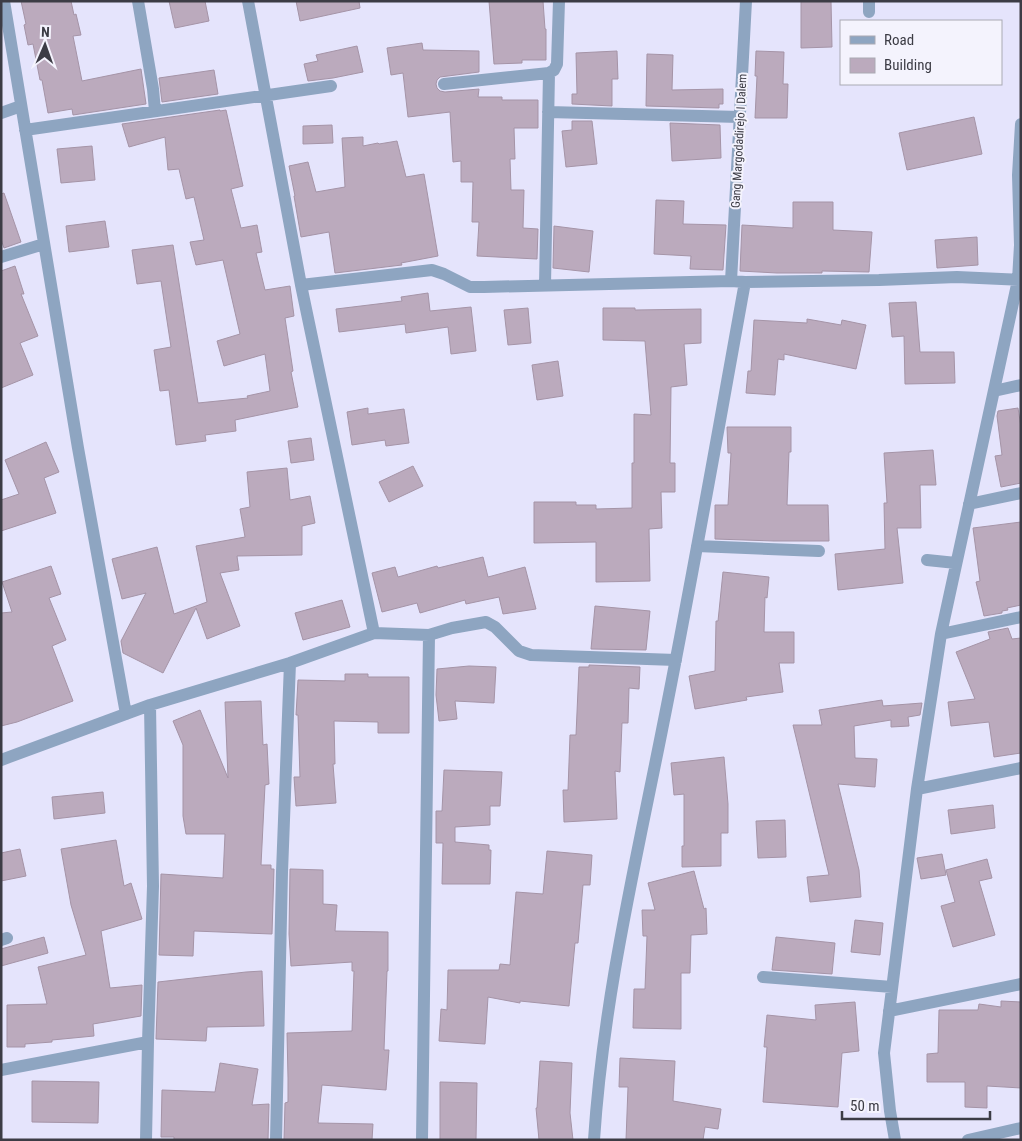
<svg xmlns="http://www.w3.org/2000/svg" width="1022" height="1141" font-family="'Roboto Condensed',sans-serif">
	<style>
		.building { fill: #bbaabd; stroke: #a594a7 }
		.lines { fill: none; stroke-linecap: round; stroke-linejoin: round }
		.minor { stroke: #8ea5c1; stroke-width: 12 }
		.labels { text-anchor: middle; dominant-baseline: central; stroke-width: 4; stroke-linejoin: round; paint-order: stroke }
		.street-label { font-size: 12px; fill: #3c3c45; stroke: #f4f3fd }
	</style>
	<rect width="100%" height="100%" fill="#e5e4fc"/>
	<path class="building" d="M21,1H71L74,15L76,14L81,35L73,36L82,81L141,69L146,104L73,115L72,109L48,113L42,80H40L33,44L28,45L24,25L26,24Z
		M169,1H205L209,21L175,28Z
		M296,1H359L360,8L300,21Z
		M489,1H543L545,29H546V60H522V63L494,64Z
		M801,1H831L832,47L801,48Z
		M422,43L423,50L479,51V72L440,77L437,80L436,84L437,88L440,91L445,92L479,89L478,97H502V100H538V128H514L515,159H510L511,190H524L523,228L538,229L537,259L477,256L479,222H472L473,182H461V161L453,162L450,112L408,117L403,73L391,75L387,48Z
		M357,46L363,72L333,78L308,81L304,64L318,61L316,55Z
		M617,51L618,79H612V106L572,104V94H577L576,53Z
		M756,51L784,52L783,84H788L787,118H755L757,76H755Z
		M647,54L673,55L672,90L723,89V104H719V108L646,106Z
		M214,70L218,94L162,102L159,78Z
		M220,110V111L226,110L243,186L231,189L241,228L257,225L262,252L256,253L265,290L290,286L294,316L285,318L293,371L291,372L298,407L235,420L236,431L205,435L206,441L176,445L169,390L160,391L154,350L171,347L161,281L137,284L132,250L173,245L198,403L248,398L247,396L270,391L265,354L224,366L217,341L240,334L223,260L196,265L190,242L204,240L194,197L186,199L179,169L168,170L165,137L129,147L122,124Z
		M974,117L982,154L907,170L899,133Z
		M572,121H592L597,164L566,167L562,131L572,130Z
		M670,123L720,125L721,158L672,161Z
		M332,125L333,143L303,144V126Z
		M363,137V146L378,143L379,144L397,141L406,177L424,174L438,256L401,263L402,265L335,273L329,232L301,237L294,196H295L289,166L308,162L316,192L345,187L342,138Z
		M92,146L95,180L61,183L57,149Z
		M4,193L21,242L4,248L1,239V194Z
		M656,200L684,201L683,224L726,225L723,270L690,269L691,256L654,254Z
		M793,202H833V230L872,232L869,272L822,271V273H777L740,271L742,225L793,228Z
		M105,221L109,247L69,252L66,226Z
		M554,226L593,231L589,272L553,268Z
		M977,237L978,265L937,268L935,240Z
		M15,266L24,294H21L38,336L20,343L33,375L1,388V271Z
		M428,293L430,311L471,307L476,351L451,354L448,327L406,333L405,324L339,332L336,309L402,301L401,297Z
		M916,302L920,352H954L955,383L905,384L904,336L892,337L889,303Z
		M528,308L531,343L508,345L504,310Z
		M603,308H635V310L701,309V343L684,344L687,385L671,387L670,463H675V492H661L662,528L649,529L650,581L596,582V542L534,543V502H576V505H596V509L632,508V463H634V414L651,415L645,341L603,340Z
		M807,319L841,325L842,320L866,325L856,369L784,354V360L778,359L775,395L746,393L748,371H751L754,320L807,323Z
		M558,361L563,396L537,400L532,365Z
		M368,408V414L404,409L409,443L386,446L385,440L352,445L347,412Z
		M1018,408L1021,427V483L1001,487L995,456L1002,455L997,416L998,411Z
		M727,427H791V452H789L787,505H828L829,541H774L715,539V505H728L731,453H728Z
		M311,438L314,460L291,463L288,441Z
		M46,442L59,472L44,478L56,513L1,531V500L19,494L5,460Z
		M933,450L936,485H920L921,528H897L903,583L838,590L835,554L885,549L884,503H887L884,453Z
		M413,466L423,486L389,502L379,482Z
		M287,468L290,500L310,496L315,523L302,526V555L237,556L239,570L220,573L240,626L207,639L196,608L163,673L123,653L121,641L146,593L122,599L112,559L157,547L174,614L207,602L196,546L245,537L240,509L250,507L247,472Z
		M1021,522V605L1007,608L1008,610L1002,611V613L984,616L976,582L980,581L973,528Z
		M483,557L488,577L525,567L536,609L503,614L499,597L466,604L465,600L420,613L417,603L382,612L372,573L395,567L398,577L437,566L438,568Z
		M51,566L61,594L49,598L66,640L52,646L73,701L17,722L1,726V613L12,612L2,582Z
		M723,572L769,577L767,598L765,597L764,632H794V663H779L783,692L746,697L747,700L695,709L689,676L715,671L716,621H718Z
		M342,600L350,627L303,640L295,613Z
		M595,606L650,611L646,650L591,649Z
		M1008,628L1012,639L1021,638V753L994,757L989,722L951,726L948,702L975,699L956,652L990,639L988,632Z
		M589,665L640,667L639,689L629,688L628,723H622L620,772L615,771L617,819L564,822L563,790H568L570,735H576L579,667H589Z
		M469,666L496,667L494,703L455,701L457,719L439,721L436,695L437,669Z
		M345,674H368V677H409V733H378V722L334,721L335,764H333L336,803L296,806L294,777H300L298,715H296L298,680L345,681Z
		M882,700L883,706L922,703L920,715L908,717L909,726L891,727V720L854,726L855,758L877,759L875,787L838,784L859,870L861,897L810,902L807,877L829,875L793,725H822L819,710Z
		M261,701L263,745L267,744L269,784L265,785L261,865H271V869H274L272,934L194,931L193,956L159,955L161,874L223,878L225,834H186L183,816V745L173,721L200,710L228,778L225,702Z
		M724,757L728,804V833H721V866L682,867V846H684V794L674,795L671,763Z
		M444,770L502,772L500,806H490V825L455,827V842L489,845V850H491L490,884H442L443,843H436V811H442Z
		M103,792L105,813L54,819L52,797Z
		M993,805L995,828L951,834L948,810Z
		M785,820L786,857L758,858L756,821Z
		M116,840L124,886L131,883L142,919L101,931L110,988L142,985L141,1016L93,1024L94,1036L52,1040V1042L25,1044V1047H7V1005L47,1004L38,967L86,955L71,905L61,849Z
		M20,849L26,876L1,881V853Z
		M547,851L592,855L590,885H583L578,943H575L569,1006L520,1001V1003L488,997L485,1044L439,1041L441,1009L447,1010L448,970H499L500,964L510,965L516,892L543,894Z
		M942,854L946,875L921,879L917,858Z
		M987,859L992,878L979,881L995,935L953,947L941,906L955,902L946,870Z
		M290,869L323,870V904L337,905L335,931L388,932V971H387L384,1050H389L386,1090L322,1085L318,1123L373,1124L372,1140H284L285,1103L288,1102V1078L287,1033L352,1031L354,971H352V962L291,966L289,934Z
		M694,871L704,909L706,908L707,934L691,935L690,973H681V1029L633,1028L634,989H645L647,936H643L642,910H655L648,883Z
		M855,920L883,923L880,955L851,952Z
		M44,937L48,953L1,966V949Z
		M776,937L835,943L832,974L772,970Z
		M262,971L264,1026L207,1027L206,1041L156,1039L158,982L246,972Z
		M1001,1001L1021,1002V1088L987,1086V1108L965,1107V1082H927V1054L938,1053L939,1010H978L979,1004L1001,1007Z
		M855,1002L859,1051L842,1053L838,1107L763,1102L767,1047H764L767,1015L816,1020L815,1005Z
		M620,1058L675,1061L673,1101L721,1109L718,1129L705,1127L703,1140H626L628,1087H619Z
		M540,1061L572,1063L570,1113L573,1140H539L536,1108H537Z
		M220,1063L258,1069L252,1105L269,1104L268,1140H174V1137H161L162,1090L215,1092Z
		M32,1081L99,1082L98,1123L32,1122Z
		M440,1082L477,1083L476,1140H440Z"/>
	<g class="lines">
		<path class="minor" d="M4,1L78,448L126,714
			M138,1L153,89L155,111
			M248,1L301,285
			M869,12V1
			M444,84L549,73L554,70L557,64L559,1
			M548,112L740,117
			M1,113L21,106
			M25,130L331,86
			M1,257L44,244
			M731,281L746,1
			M545,285L549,73
			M994,391L1021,385
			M969,504L1021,493
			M697,546L819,551
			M927,560L956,563
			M374,633L301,285L432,270L444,274L470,287H484L731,281L745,282L879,280L957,277L1021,280
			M941,634L1021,617
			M1,760L150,705L290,663L374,633L429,635L452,628L486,622L495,627L519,651L531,655L676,660
			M917,789L1021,768
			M1,940L7,938
			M763,977L892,987
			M889,1011L1021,984
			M1,1070L148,1042
			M146,1140L148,1042L153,886L150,705
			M276,1140L282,872L290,663
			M422,1140L429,635
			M594,1140C603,1001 635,866 662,730C692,581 718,431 745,282
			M895,1140L890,1111L884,1053L917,789L941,634L1018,280L1020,245L1018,175L1021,124
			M968,1140L1021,1128"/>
	</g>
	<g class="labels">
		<g class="street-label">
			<text transform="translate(739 141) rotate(-87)">Gang Margodadirejo I Dalem</text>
		</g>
	</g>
	<rect width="1022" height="1141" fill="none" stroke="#3c3c45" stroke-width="5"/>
	<rect x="840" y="20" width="162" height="65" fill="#f4f3fd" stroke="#aaaab3"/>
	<rect x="850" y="36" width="25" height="8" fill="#8ea5c1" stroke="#aaaab3"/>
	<text x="884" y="45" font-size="15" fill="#3c3c45">Road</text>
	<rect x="850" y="58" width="25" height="15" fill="#bbaabd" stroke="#aaaab3"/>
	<text x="884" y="70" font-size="15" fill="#3c3c45">Building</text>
	<g transform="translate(45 45) rotate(2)" stroke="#f4f3fd" stroke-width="4" paint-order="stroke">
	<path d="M0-4L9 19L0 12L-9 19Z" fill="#3c3c45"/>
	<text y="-8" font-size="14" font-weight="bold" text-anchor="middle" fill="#3c3c45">N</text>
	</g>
	<path d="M842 1111v8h148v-8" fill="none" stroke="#3c3c45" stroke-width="2.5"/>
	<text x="850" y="1111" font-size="15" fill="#3c3c45" stroke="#f4f3fd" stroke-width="4" paint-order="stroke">50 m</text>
</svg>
